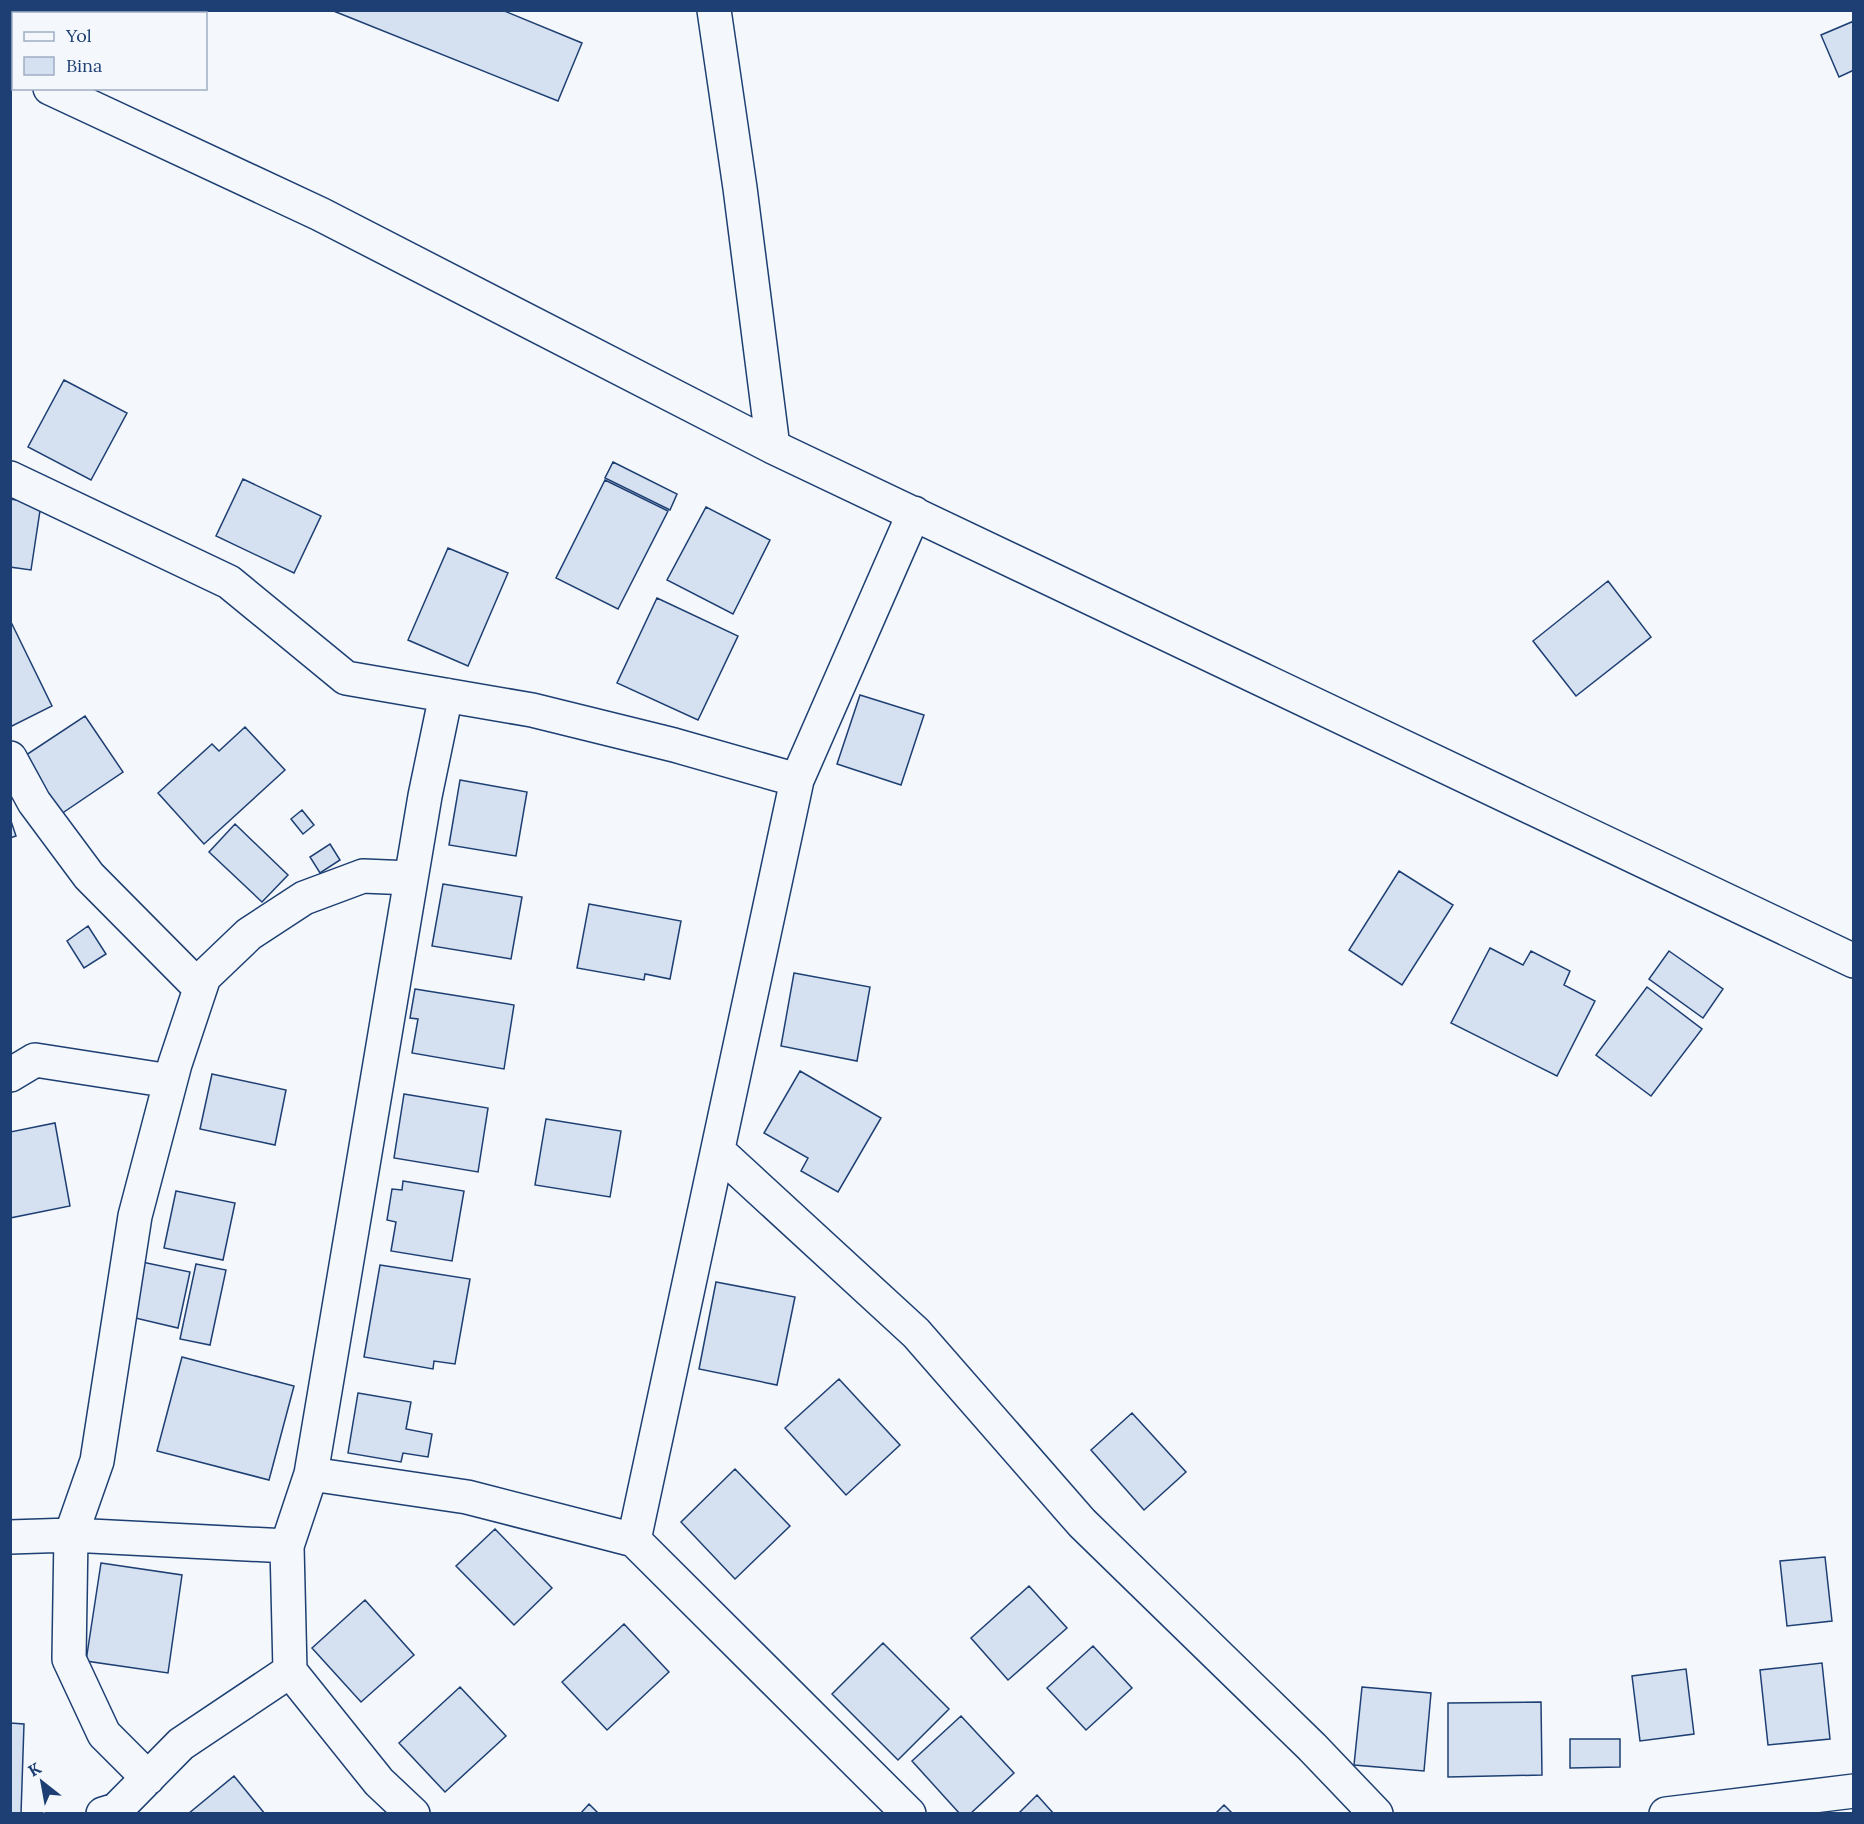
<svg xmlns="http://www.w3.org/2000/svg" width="1864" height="1824" font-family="Lora,serif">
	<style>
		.building { fill: #d5e0f0; stroke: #1d3f73; stroke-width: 1.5 }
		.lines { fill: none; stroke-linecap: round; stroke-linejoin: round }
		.minor-casing { stroke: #1d3f73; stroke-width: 36 }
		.minor { stroke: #f4f7fb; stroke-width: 33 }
	</style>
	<rect width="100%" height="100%" fill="#f4f7fb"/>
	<path class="building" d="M331,10H502L582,43L558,101Z
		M1854,21V70L1839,77L1821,35Z
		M64,380L127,413L91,480L28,447Z
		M613,462L677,494L670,510L605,478Z
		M243,479L321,516L294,573L216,536Z
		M605,480L668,511L618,609L556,578Z
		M10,499L41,504L31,570L10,567Z
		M706,507L770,540L733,614L667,580Z
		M448,548L508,573L468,666L408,640Z
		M1608,581L1651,637L1576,696L1533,641Z
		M657,598L738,636L698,720L617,683Z
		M10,620L52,706L12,726L10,722Z
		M860,695L924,715L901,785L837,764Z
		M85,716L123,772L61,814L23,757Z
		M245,727L285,770L204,844L158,793L212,744L219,751Z
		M460,780L527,792L516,856L449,845Z
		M302,810L314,825L303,834L291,819Z
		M10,818L16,836L10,838Z
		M235,824L288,875L262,902L209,852Z
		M330,844L340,860L320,873L310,857Z
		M1399,871L1453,905L1402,985L1349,950Z
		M443,884L522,897L511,959L432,946Z
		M589,904L681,921L670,979L645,974L644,980L577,968Z
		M88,926L106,954L84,968L67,941Z
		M1490,948L1523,965L1531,951L1570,971L1564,985L1595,1001L1557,1076L1451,1023Z
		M1669,951L1723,989L1703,1018L1649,979Z
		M794,973L870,987L857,1061L781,1046Z
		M1647,987L1702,1029L1651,1096L1596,1055Z
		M415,989L514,1005L504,1069L412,1053L418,1019L410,1018Z
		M800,1071L881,1118L838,1192L801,1171L808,1158L764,1133Z
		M212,1074L286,1090L275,1145L200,1129Z
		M404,1094L488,1108L478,1172L394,1158Z
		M546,1119L621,1131L610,1197L535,1185Z
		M55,1123L70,1206L10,1218V1132Z
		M403,1181L464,1191L452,1261L391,1251L396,1222L387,1220L392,1189L402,1190Z
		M176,1191L235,1203L223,1260L164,1248Z
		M142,1262L190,1272L178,1328L131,1317Z
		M196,1264L226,1270L210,1345L180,1339Z
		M380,1265L470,1279L455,1364L434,1361L433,1369L364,1357Z
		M716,1282L795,1297L777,1385L699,1369Z
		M182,1357L294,1386L269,1480L157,1451Z
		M839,1379L900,1445L846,1495L785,1428Z
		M358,1393L411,1402L406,1429L432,1434L428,1457L403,1453L401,1462L348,1453Z
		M1132,1413L1186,1472L1144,1510L1091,1450Z
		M735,1469L790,1526L735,1579L681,1522Z
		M495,1529L552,1588L514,1625L456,1566Z
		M1825,1557L1832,1621L1787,1626L1780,1561Z
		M101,1563L182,1575L168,1673L86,1661Z
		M1029,1586L1067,1628L1008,1680L971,1638Z
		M365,1600L414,1655L361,1702L312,1648Z
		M624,1624L669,1672L607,1730L562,1682Z
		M883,1643L949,1709L898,1760L832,1694Z
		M1093,1646L1132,1688L1086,1730L1047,1688Z
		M1822,1663L1830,1739L1768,1745L1760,1670Z
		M1686,1669L1694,1734L1640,1741L1632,1676Z
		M460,1687L506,1736L445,1792L399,1743Z
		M1362,1687L1431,1693L1424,1771L1354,1765Z
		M1541,1702L1542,1775L1448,1777V1703Z
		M961,1716L1014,1773L970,1814H960L912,1761Z
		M10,1723L24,1724L21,1814H10Z
		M1570,1739H1620V1767L1570,1768Z
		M234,1776L265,1814H188Z
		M1037,1795L1054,1814H1018Z
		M589,1804L599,1814H580Z
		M1224,1805L1233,1814H1215Z"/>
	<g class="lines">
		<defs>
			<path id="minor" d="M714,10L740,188L773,447
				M10,70L14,72
				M50,88L320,214L773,447L1854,961
				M10,478L229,582L346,678L532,710L674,745L797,780
				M10,758L34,802L89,876L200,988
				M10,1075L35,1060L170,1081
				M718,1151L916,1333L1082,1523L1312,1747L1376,1814
				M311,1474L467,1497L634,1540L909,1814
				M10,1537L71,1535L97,1461L135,1216L175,1064L204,977L249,934L304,898L363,876L411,878
				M634,1540L797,780L914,513
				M148,1778L104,1734L69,1659L71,1535L287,1546
				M103,1814L116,1810L181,1744L290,1671
				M413,1814L379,1782L290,1671L287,1546L311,1474L425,796L446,695
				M1666,1814L1854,1791"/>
		</defs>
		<use href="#minor" class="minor-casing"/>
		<use href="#minor" class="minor"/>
	</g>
	<rect width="1864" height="1824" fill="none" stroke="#1d3f73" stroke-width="24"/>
	<rect x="12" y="12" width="195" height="78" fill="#f4f7fb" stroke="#9eadc5" stroke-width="1.5"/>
	<rect x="24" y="32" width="30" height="9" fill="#f4f7fb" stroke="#9eadc5" stroke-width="1.5"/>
	<text x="66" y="42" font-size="18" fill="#1d3f73">Yol</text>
	<rect x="24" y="57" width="30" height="18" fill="#d5e0f0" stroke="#9eadc5" stroke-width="1.5"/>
	<text x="66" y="72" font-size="18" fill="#1d3f73">Bina</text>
	<g transform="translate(42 1782) rotate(329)" stroke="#f4f7fb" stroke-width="4.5" paint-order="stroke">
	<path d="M0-4.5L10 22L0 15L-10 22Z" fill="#1d3f73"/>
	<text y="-9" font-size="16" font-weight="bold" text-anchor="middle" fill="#1d3f73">K</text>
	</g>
</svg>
